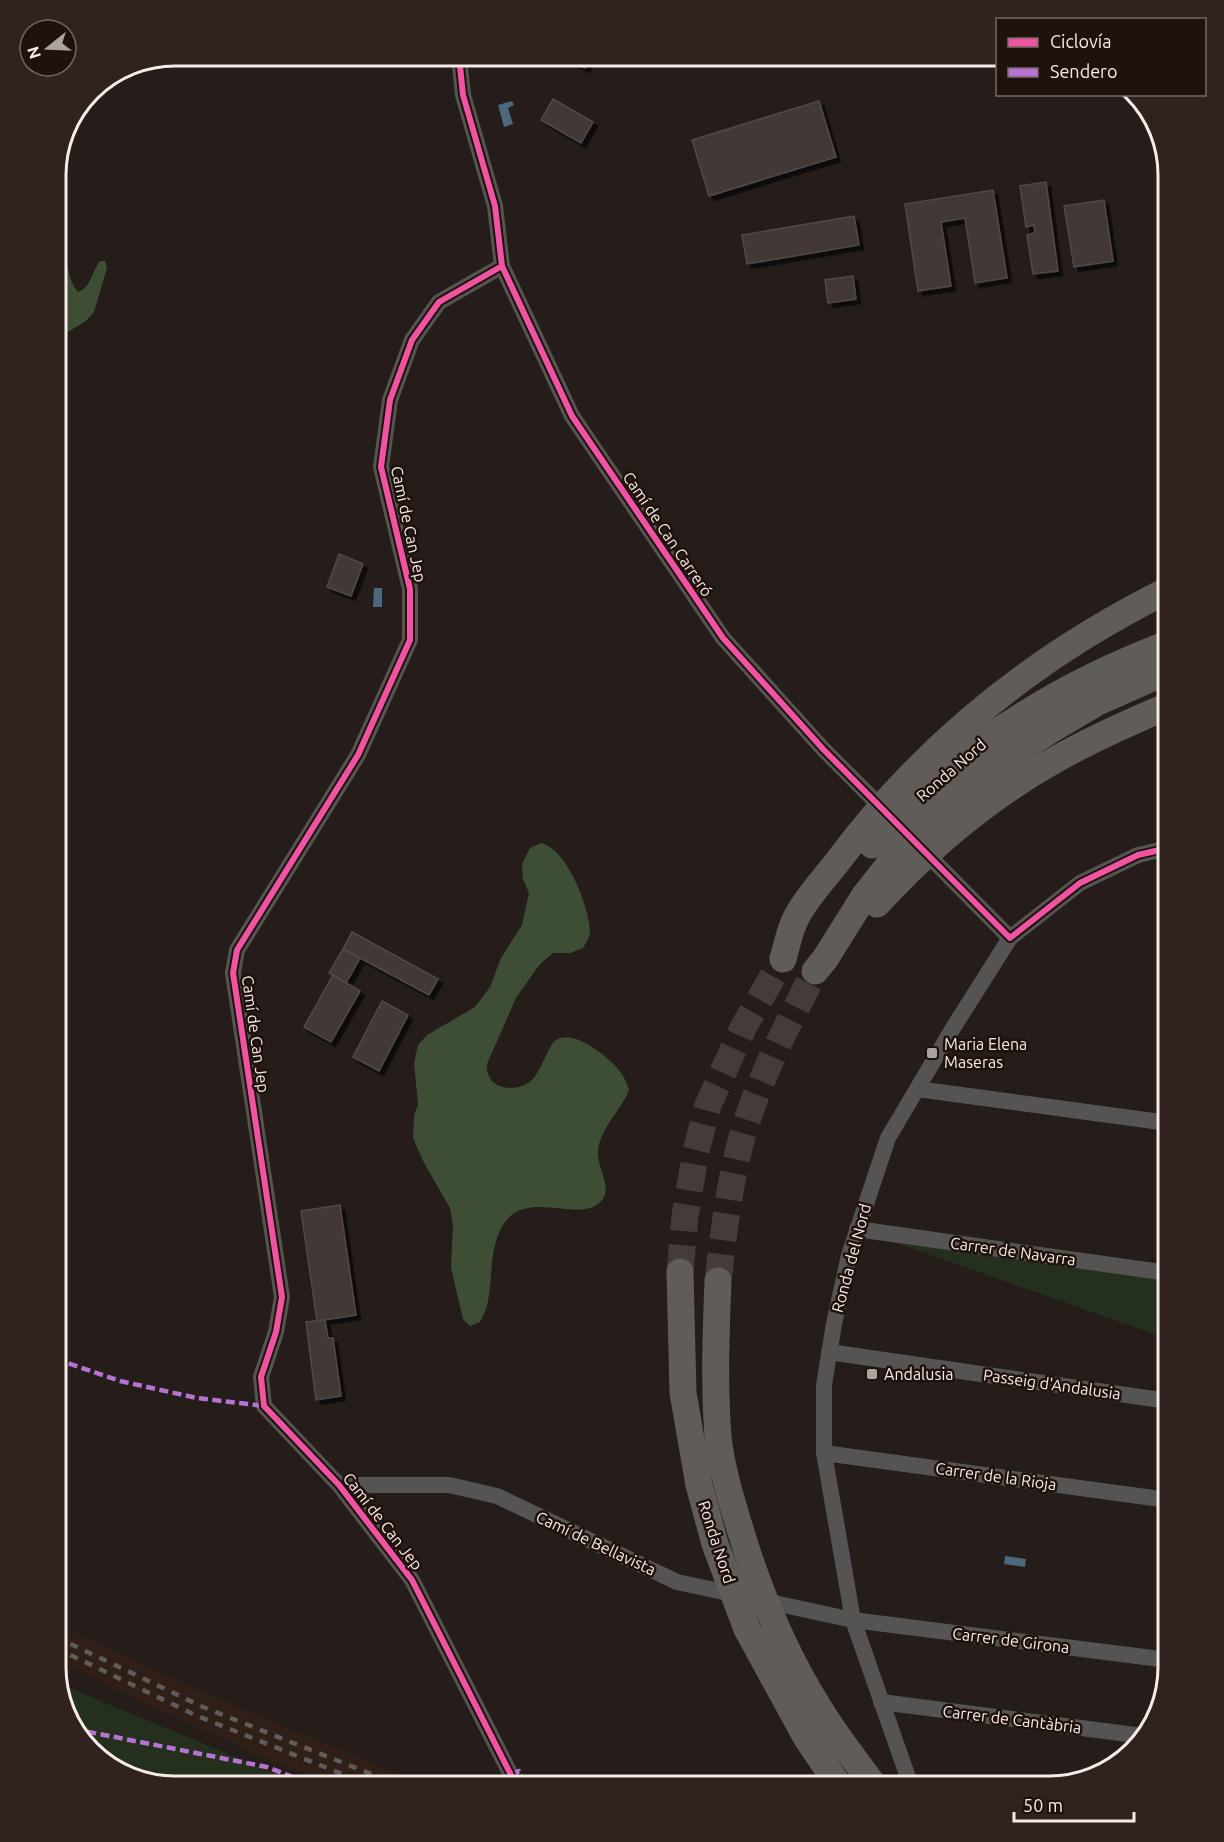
<svg xmlns="http://www.w3.org/2000/svg" width="1224" height="1842" font-family="Ubuntu,sans-serif">
	<style>
		.built { fill: #301f16 }
		.green { fill: #242f1e }
		.forest { fill: #3d4e35 }
		.water { fill: #4d677d }
		.building { fill: #423834; stroke: #514a47; stroke-width: 1.5; filter: url(#shadow) }
		.lines { fill: none; stroke-linecap: round; stroke-linejoin: round }
		.trunk-tunnel { stroke: #443c39; stroke-width: 27; stroke-dasharray: 27 14; stroke-linecap: butt }
		.minor { stroke: #565452; stroke-width: 16 }
		.trunk { stroke: #605c59; stroke-width: 27 }
		.rail { stroke: #605c5a; stroke-width: 4.5; stroke-dasharray: 8 8; stroke-linecap: butt }
		.quiet { stroke: #b673d3; stroke-width: 4.5; stroke-dasharray: 9 4.5; stroke-linecap: butt }
		.cycleway-casing { stroke: #1f120c; stroke-width: 10 }
		.cycleway { stroke: #f153a3; stroke-width: 6 }
		.poi-dot { fill: #aca49f; stroke: #1f120c; stroke-width: 2 }
		.labels { text-anchor: middle; dominant-baseline: central; stroke-width: 5; stroke-linejoin: round; paint-order: stroke }
		.street-label { font-size: 16px; fill: #f6ece7; stroke: #1f120c }
		.poi-label { font-size: 16px; fill: #f6ece7; stroke: #1f120c; text-anchor: start }
		.rim { fill: none; stroke: #f6ece7; stroke-width: 3 }
	</style>
	<defs>
		<filter id="shadow"><feDropShadow dx="4.5" dy="4.5" stdDeviation="0" flood-color="#0009"/></filter>
	</defs>
	<rect width="100%" height="100%" fill="#241d1a"/>
	<path class="built" d="M56,1624L230,1704L427,1786H335L259,1756L56,1661Z"/>
	<path class="green" d="M857,1229L1168,1281V1339Z
		M60,1684L305,1786H308H168L109,1767L71,1726Z"/>
	<path class="forest" d="M61,147C76,156 65,184 56,194V168Z
		M56,239C72,252 63,275 78,292C91,288 92,271 100,261H105L107,268L94,312L86,321L56,339Z
		M541,843C567,849 589,906 590,931C590,937 586,943 583,948L570,953H553L540,964L516,998L487,1064C485,1091 518,1094 533,1079C542,1069 549,1044 556,1040C575,1028 611,1059 621,1073C625,1078 627,1084 629,1090C621,1111 601,1127 598,1150C596,1166 612,1185 603,1199C583,1227 527,1186 503,1225C489,1248 493,1276 488,1301C487,1309 483,1316 480,1322L470,1326L463,1319L451,1268L453,1225L450,1208L423,1161L413,1138L414,1116L418,1104L414,1063L418,1045L427,1035L475,1007L490,987L501,958L522,925L529,893L523,879L522,864L530,848Z"/>
	<path class="water" d="M512,101L514,105L508,108L513,124L504,127L498,105Z
		M374,588H382V607H373Z
		M1005,1556L1026,1559L1025,1567L1004,1564Z"/>
	<path class="building" d="M561,56H591L585,68Z
		M553,99L593,122L581,143L541,120Z
		M819,101L836,157L709,196L692,140Z
		M1046,182L1058,271L1033,274L1027,235L1035,233L1034,225L1026,227L1020,186Z
		M993,190L1007,278L975,283L965,218L941,222L951,286L918,291L905,204Z
		M1104,200L1113,261L1074,267L1064,206Z
		M854,216L859,245L747,264L742,235Z
		M853,276L856,299L828,303L825,280Z
		M339,554L363,564L351,596L327,587Z
		M352,932L438,979L429,995L343,949Z
		M343,949L360,958L346,983L329,973Z
		M333,975L360,991L331,1042L304,1027Z
		M382,1001L408,1015L379,1071L353,1057Z
		M340,1205L356,1315L317,1321L301,1211Z
		M325,1320L328,1338H333L341,1396L316,1400L306,1322Z"/>
	<g class="lines">
		<path class="trunk-tunnel" d="M680,1272L685,1216L696,1151L708,1105L744,1026L783,959
			M718,1281C725,1223 731,1164 751,1109C768,1061 792,1016 815,971"/>
		<path class="minor" d="M459,56L463,95L495,206L502,266L572,416L723,638L823,749L888,814
			M502,266L439,302L412,340L390,400L381,467L410,589V640L358,755L237,950L233,973L282,1297L276,1332L261,1377L264,1406L339,1485L412,1580L511,1775V1786
			M920,847L1010,938
			M917,1089L1168,1123
			M857,1229L1168,1273
			M829,1352L1168,1401
			M824,1453L1168,1500
			M339,1485H449L497,1496L677,1582L853,1620L1168,1660
			M881,1702L1143,1736
			M911,1786L853,1620L824,1453V1385L834,1324L849,1255L888,1138L953,1028L1010,938L1080,883L1138,855L1168,848"/>
		<path class="trunk" d="M872,845C949,752 1057,686 1168,644
			M877,904C928,848 988,798 1053,761C1090,740 1130,722 1168,706
			M783,959C787,945 790,928 797,916C807,897 824,879 838,861C926,743 1037,655 1168,590
			M815,971L825,959L865,895L898,853L952,799L995,765L1049,731L1098,702L1168,671
			M680,1272L683,1393L699,1485L715,1544L747,1629L806,1737L839,1786
			M718,1281C716,1333 714,1384 718,1436C721,1467 731,1499 740,1529C759,1592 784,1652 819,1708C835,1735 856,1761 874,1786"/>
		<path class="rail" d="M56,1637L203,1707L401,1786
			M56,1648L195,1715L372,1786"/>
		<path class="quiet" d="M56,1359L120,1381L197,1398L264,1406
			M74,1729L267,1767L315,1786
			M511,1775L519,1771L525,1785"/>
		<defs>
			<path id="cycleway" d="M459,56L463,95L495,206L502,266L572,416L723,638L823,749L1010,938L1080,883L1138,855L1168,848
				M502,266L439,302L412,340L390,400L381,467L410,589V640L358,755L237,950L233,973L282,1297L276,1332L261,1377L264,1406L339,1485L412,1580L511,1775V1786"/>
		</defs>
		<use href="#cycleway" class="cycleway-casing"/>
		<use href="#cycleway" class="cycleway"/>
	</g>
	<g class="poi-dot">
		<rect x="926" y="1047" width="12" height="12" rx="3"/>
		<rect x="866" y="1368" width="12" height="12" rx="3"/>
	</g>
	<g class="labels">
		<g class="street-label">
			<text transform="translate(409 524) rotate(78)">Camí de Can Jep</text>
			<text transform="translate(668 534) rotate(56)">Camí de Can Carreró</text>
			<text transform="translate(951 770) rotate(-41)">Ronda Nord</text>
			<text transform="translate(256 1034) rotate(82)">Camí de Can Jep</text>
			<text transform="translate(1013 1251) rotate(8)">Carrer de Navarra</text>
			<text transform="translate(851 1258) rotate(-75)">Ronda del Nord</text>
			<text transform="translate(1052 1384) rotate(8)">Passeig d'Andalusia</text>
			<text transform="translate(996 1476) rotate(8)">Carrer de la Rioja</text>
			<text transform="translate(383 1521) rotate(52)">Camí de Can Jep</text>
			<text transform="translate(717 1542) rotate(72)">Ronda Nord</text>
			<text transform="translate(596 1543) rotate(25)">Camí de Bellavista</text>
			<text transform="translate(1011 1640) rotate(7)">Carrer de Girona</text>
			<text transform="translate(1012 1719) rotate(7)">Carrer de Cantàbria</text>
		</g>
		<g class="poi-label">
			<text x="944" y="1044">Maria Elena<tspan x="944" dy="18">Maseras</tspan></text>
			<text x="884" y="1374">Andalusia</text>
		</g>
	</g>
	<path d="M0 0H1224V1842H0ZM175 66H1049A109 109 0 0 1 1158 175V1667A109 109 0 0 1 1049 1776H175A109 109 0 0 1 66 1667V175A109 109 0 0 1 175 66Z" fill="#30231e" fill-rule="evenodd"/>
	<path class="rim" d="M175 66H1049A109 109 0 0 1 1158 175V1667A109 109 0 0 1 1049 1776H175A109 109 0 0 1 66 1667V175A109 109 0 0 1 175 66Z"/>
	<rect x="996" y="18" width="210" height="78" fill="#1f120c" stroke="#756964" stroke-width="1.5"/>
	<rect x="1008" y="38" width="30" height="9" fill="#f153a3" stroke="#756964" stroke-width="1.5"/>
	<text x="1050" y="48" font-size="18" fill="#f6ece7">Ciclovía</text>
	<rect x="1008" y="68" width="30" height="9" fill="#b673d3" stroke="#756964" stroke-width="1.5"/>
	<text x="1050" y="78" font-size="18" fill="#f6ece7">Sendero</text>
	<g transform="translate(48 48) rotate(252)"><circle r="28" fill="#1f120c" stroke="#756964" stroke-width="1.5"/>
	<path d="M0-4.5L10 22L0 15L-10 22Z" fill="#aca49f"/>
	<text y="-9" font-size="16" font-weight="bold" text-anchor="middle" fill="#f6ece7">N</text>
	</g>
	<path d="M1014 1812v9h120v-9" fill="none" stroke="#f6ece7" stroke-width="3"/>
	<text x="1023" y="1812" font-size="18" fill="#f6ece7" stroke="#1f120c" stroke-width="4.5" paint-order="stroke">50 m</text>
</svg>
